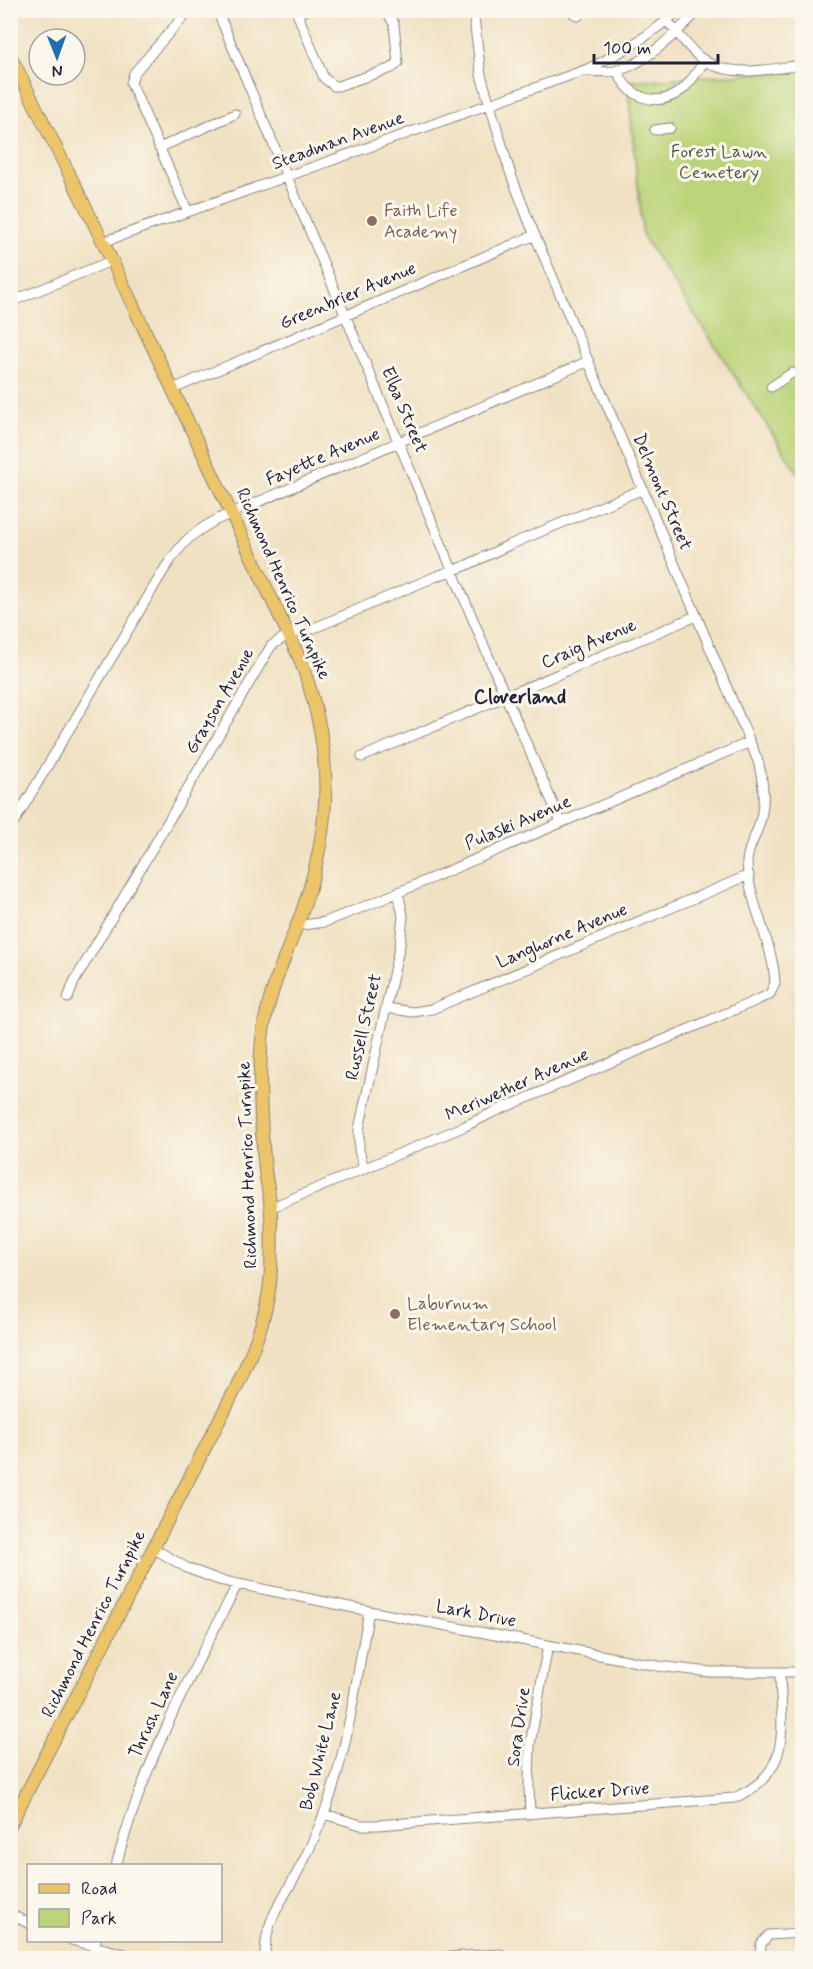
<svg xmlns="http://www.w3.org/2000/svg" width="813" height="1969" font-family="Mynerve,sans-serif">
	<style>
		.green { fill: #bbd479; stroke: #6e7b5a; stroke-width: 1.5 }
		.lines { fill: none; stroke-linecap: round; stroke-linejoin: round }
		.minor-casing { stroke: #89827e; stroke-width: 11 }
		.major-casing { stroke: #89827e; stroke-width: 14 }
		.minor { stroke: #fff; stroke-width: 9 }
		.major { stroke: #edc569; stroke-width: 12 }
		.education-dot { fill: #8d6e63; stroke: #fbf7ec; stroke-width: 2 }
		.labels { text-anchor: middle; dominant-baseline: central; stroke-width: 6; stroke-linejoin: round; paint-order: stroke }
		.street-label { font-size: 18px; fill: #22223b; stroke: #fbf7ec }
		.park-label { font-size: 18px; fill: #50574e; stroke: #fbf7ec }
		.education-label { font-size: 18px; fill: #785e54; stroke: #fbf7ec; text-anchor: start }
		.neighbourhood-label { font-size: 20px; font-weight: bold; fill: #22223b; stroke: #fbf7ec }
	</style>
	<rect width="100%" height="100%" fill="#fbf7ec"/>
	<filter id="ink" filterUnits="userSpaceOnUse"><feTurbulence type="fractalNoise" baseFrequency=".0167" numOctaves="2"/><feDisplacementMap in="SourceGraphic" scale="12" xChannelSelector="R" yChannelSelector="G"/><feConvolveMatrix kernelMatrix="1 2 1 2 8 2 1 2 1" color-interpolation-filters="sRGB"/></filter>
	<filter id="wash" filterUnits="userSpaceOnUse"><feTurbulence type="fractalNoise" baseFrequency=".008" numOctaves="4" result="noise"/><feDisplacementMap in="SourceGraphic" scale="24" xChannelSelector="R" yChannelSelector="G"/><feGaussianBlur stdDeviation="1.35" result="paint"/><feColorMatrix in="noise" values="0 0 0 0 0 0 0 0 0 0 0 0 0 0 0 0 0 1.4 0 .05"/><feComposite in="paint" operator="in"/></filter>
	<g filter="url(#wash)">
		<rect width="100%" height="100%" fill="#f0e1c2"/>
		<path class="green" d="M802,71V479L643,236L627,81Z"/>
	</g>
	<g filter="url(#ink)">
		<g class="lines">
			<defs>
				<path id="minor" d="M217,10L498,679L561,822
					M307,10L297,13L324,78L334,86H338L392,68L398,63L394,24L386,10
					M569,10L578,16
					M667,21C677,32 687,46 698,56C727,80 769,69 802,65
					M617,70C628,98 657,109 682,90C691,82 698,71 705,60
					M588,71C597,71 607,73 616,71C645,65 678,31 699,10
					M655,130L670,128
					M159,148L235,114
					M188,212L131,83L134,73L189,10
					M103,242L585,70C620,54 650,36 679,10
					M10,302L111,261
					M771,387L792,373
					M173,389L535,235
					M362,757L696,616
					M10,829L165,568C183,542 190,534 218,519L589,361
					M296,926L325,922L378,901L750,742
					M68,998L74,982L271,646L289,634L314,628L437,576L465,566L509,545L643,489
					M386,1008L413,1012L432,1009L749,875
					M364,1169L359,1150V1129L400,944L403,916L398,892
					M270,1208L463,1127L494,1112L755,1001L770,994L775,983C773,942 749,904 747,863C747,850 754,840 758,828C766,805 764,784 758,761L528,219L510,172L481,75L473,10
					M153,1548L187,1568L219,1580L369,1611L658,1666L710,1672H802
					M324,1814L361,1825H377L734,1798C794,1773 781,1726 780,1672
					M530,1814L529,1787L530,1745L548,1645
					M116,1866C142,1766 190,1676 237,1585
					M10,1914L28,1923
					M71,1940L139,1958
					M91,1958L96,1940
					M265,1958C264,1923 280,1904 296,1875C309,1852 319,1828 328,1803C349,1743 357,1674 369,1611
					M431,1958L500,1954
					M760,1958L761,1944L769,1935L802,1933"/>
				<path id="major" d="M10,55L103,242L299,657C333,745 334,819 303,909C288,952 267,993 262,1039C258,1082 261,1126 265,1170C267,1185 271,1200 271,1215C272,1237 272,1261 270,1283C266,1320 252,1353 237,1386L10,1825"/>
			</defs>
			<use href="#minor" class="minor-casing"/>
			<use href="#major" class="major-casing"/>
			<use href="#minor" class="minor"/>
			<use href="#major" class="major"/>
		</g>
	</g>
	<g class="education-dot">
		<circle cx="372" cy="221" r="6"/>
		<circle cx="395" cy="1314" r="6"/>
	</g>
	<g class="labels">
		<g class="street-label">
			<text transform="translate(338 141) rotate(-20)">Steadman Avenue</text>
			<text transform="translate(348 296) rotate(-23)">Greenbrier Avenue</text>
			<text transform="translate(404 410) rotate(67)">Elba Street</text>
			<text transform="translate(323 457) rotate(-23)">Fayette Avenue</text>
			<text transform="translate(662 492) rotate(67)">Delmont Street</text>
			<text transform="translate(283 584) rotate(66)">Richmond Henrico Turnpike</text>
			<text transform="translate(589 644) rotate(-23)">Craig Avenue</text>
			<text transform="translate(220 701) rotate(-60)">Grayson Avenue</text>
			<text transform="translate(518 823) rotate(-23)">Pulaski Avenue</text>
			<text transform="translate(562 936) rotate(-23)">Langhorne Avenue</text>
			<text transform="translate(364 1027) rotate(-77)">Russell Street</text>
			<text transform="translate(517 1085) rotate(-24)">Meriwether Avenue</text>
			<text transform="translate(248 1165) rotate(-92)">Richmond Henrico Turnpike</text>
			<text transform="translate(476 1614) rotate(11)">Lark Drive</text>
			<text transform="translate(94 1624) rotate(-63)">Richmond Henrico Turnpike</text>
			<text transform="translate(154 1715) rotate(-65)">Thrush Lane</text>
			<text transform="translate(519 1727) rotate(-82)">Sora Drive</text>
			<text transform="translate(321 1751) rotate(-76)">Bob White Lane</text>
			<text transform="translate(600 1792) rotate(-4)">Flicker Drive</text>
		</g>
		<g class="park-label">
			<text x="719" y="152">Forest Lawn<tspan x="719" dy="21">Cemetery</tspan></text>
		</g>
		<g class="education-label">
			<text x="384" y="211">Faith Life<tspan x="384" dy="21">Academy</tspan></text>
			<text x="407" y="1304">Laburnum<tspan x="407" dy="21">Elementary School</tspan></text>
		</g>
		<g class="neighbourhood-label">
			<text x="520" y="697">Cloverland</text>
		</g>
	</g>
	<rect width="813" height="1969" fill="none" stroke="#fbf7ec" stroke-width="36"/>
	<rect x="27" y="1864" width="195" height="78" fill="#fbf7ec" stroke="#a4a2a5" stroke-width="1.5"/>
	<rect x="39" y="1884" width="30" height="9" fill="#edc569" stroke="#a4a2a5" stroke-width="1.5"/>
	<text x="81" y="1894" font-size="18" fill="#22223b">Road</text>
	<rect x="39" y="1909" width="30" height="18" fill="#bbd479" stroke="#a4a2a5" stroke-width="1.5"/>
	<text x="81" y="1924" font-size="18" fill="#22223b">Park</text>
	<g transform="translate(57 57) rotate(179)"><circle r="28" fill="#fbf7ec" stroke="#a4a2a5" stroke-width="1.5"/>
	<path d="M0-4.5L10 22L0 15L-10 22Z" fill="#1f6fb2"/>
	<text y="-9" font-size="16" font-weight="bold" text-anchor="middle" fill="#22223b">N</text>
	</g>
	<path d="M594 54v9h124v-9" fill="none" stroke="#22223b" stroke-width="3"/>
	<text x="603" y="54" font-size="18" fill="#22223b" stroke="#fbf7ec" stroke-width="4.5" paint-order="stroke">100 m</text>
</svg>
